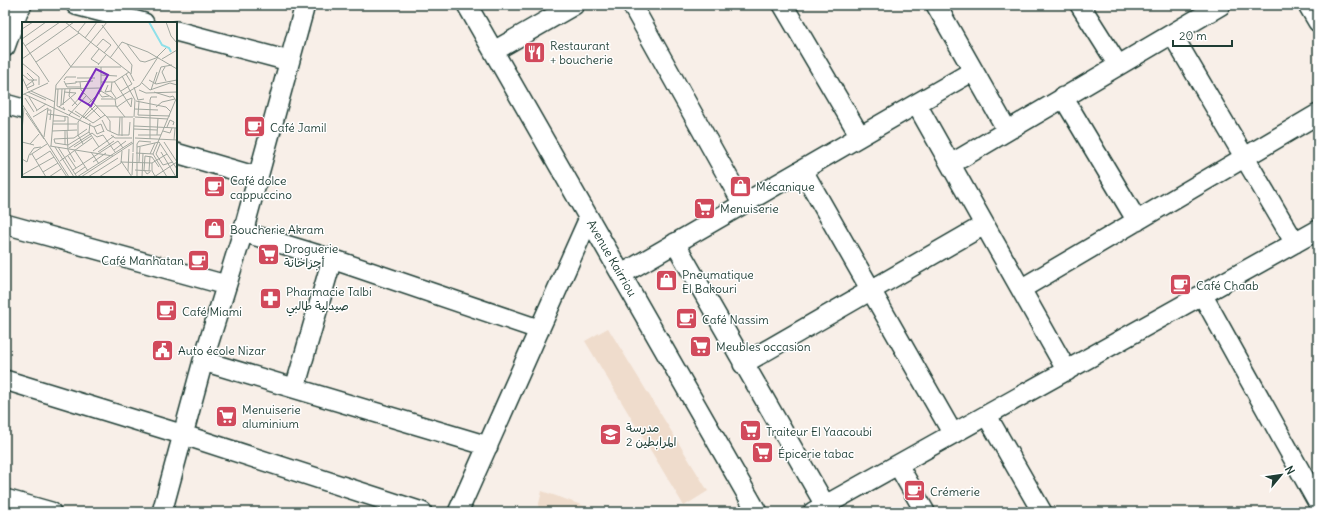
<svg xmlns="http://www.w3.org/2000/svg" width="1323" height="517" font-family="Delius,'Playpen Sans Arabic',sans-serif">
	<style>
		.built { fill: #efdccc }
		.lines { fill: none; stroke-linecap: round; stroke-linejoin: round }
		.street-casing { stroke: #1f3d34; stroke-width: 22 }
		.street { stroke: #fff; stroke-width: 19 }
		.labels { text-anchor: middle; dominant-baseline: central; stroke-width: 3; stroke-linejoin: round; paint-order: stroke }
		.poi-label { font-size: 12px; fill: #1f3d34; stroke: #fff; text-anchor: start }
		.street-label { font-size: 12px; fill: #1f3d34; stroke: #fff }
		.inset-river { fill: none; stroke: #8fe0e9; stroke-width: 2 }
		.inset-road { fill: none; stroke: #a1a8a0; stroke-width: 1 }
		.view { fill: #7b2cbf; fill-opacity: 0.15; stroke: #7b2cbf; stroke-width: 2 }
		.inset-edge { fill: none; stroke: #1f3d34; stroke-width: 2 }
	</style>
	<rect width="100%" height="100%" fill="#f8efe8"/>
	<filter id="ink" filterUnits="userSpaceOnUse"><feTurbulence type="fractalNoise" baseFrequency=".025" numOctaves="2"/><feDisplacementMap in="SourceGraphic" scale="8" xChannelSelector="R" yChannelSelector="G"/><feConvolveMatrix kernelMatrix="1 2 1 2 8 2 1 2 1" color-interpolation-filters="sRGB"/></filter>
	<g filter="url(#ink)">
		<path class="built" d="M608,328L708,491L684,506L585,341Z
			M542,491L601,512H537Z"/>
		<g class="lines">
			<defs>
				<path id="street" d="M76,5L144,23
					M467,5L757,512
					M632,5L743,204
					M783,5L860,136
					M936,5L1007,130
					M1080,5L1118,65
					M1308,5L1318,22
					M176,31L289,61
					M1172,34L1295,243
					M5,47L18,11L22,5
					M494,51L574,5
					M1063,97L1137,221
					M5,104L23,109
					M917,105L1067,371
					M176,153L258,177
					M951,164L1221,5
					M803,171L953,434
					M5,224L226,285
					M243,232L332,259L538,329
					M675,243L825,505
					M622,274L973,71
					M1021,289L1318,114
					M1203,296L1318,503
					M203,361L488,446
					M743,364L984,225
					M5,380L184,435L422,512
					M295,388L332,259
					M987,416L1042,512
					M898,465L925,512
					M5,499L51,512
					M162,512L203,361L243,232L305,5
					M458,512L589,218
					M813,512L1318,230"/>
			</defs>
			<use href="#street" class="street-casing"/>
			<use href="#street" class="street"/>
		</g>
	</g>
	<defs>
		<symbol id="restaurant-square" viewBox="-11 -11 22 22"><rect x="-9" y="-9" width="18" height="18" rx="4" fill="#d1495b" stroke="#fff"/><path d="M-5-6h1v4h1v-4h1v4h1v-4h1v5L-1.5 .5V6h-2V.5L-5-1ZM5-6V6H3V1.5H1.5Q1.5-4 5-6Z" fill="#fff"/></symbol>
		<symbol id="cafe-square" viewBox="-11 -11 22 22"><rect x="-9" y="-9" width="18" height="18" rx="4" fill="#d1495b" stroke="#fff"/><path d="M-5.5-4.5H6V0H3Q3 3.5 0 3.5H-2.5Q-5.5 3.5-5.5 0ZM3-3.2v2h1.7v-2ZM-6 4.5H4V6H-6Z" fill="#fff"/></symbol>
		<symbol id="shop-square" viewBox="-11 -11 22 22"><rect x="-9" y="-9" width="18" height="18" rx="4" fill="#d1495b" stroke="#fff"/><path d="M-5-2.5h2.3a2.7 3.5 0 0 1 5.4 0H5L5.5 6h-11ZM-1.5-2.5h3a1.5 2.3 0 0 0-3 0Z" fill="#fff"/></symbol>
		<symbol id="supermarket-square" viewBox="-11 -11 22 22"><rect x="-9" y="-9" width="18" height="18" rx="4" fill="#d1495b" stroke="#fff"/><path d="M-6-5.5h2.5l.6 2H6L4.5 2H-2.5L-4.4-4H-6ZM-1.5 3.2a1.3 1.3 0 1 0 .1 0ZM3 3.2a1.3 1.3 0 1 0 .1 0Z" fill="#fff"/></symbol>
		<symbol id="pharmacy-square" viewBox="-11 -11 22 22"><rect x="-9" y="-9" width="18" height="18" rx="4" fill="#d1495b" stroke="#fff"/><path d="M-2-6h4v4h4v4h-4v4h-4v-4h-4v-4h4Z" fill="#fff"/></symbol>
		<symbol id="civic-square" viewBox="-11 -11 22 22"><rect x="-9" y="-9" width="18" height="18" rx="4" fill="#d1495b" stroke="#fff"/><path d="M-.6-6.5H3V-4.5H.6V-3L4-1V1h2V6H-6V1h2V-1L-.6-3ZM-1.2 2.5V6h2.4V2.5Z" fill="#fff"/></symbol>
		<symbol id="school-square" viewBox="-11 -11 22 22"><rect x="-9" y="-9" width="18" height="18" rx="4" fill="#d1495b" stroke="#fff"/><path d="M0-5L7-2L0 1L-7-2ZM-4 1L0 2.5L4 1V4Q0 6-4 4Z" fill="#fff"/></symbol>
	</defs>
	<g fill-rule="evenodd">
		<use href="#restaurant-square" x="522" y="40" width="25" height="25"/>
		<use href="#cafe-square" x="242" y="114" width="25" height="25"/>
		<use href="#shop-square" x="728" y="174" width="25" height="25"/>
		<use href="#cafe-square" x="202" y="174" width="25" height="25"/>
		<use href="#supermarket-square" x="692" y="196" width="25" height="25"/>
		<use href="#shop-square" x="202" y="216" width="25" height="25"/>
		<use href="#supermarket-square" x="256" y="242" width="25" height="25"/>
		<use href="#cafe-square" x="186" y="248" width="25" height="25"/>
		<use href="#shop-square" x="654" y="268" width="25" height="25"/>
		<use href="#cafe-square" x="1168" y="272" width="25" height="25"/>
		<use href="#pharmacy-square" x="258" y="286" width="25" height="25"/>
		<use href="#cafe-square" x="154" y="298" width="25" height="25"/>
		<use href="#cafe-square" x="674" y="306" width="25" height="25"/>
		<use href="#supermarket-square" x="688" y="334" width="25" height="25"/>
		<use href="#civic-square" x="150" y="338" width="25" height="25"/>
		<use href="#supermarket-square" x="214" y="404" width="25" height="25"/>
		<use href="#supermarket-square" x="738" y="418" width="25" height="25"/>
		<use href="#school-square" x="598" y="422" width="25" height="25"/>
		<use href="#supermarket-square" x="750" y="440" width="25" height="25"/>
		<use href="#cafe-square" x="902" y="478" width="25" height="25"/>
	</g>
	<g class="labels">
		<g class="poi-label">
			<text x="550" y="45">Restaurant<tspan x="550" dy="14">+ boucherie</tspan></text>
			<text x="270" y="127">Café Jamil</text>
			<text x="230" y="180">Café dolce<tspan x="230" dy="14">cappuccino</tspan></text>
			<text x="756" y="186">Mécanique</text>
			<text x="720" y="208">Menuiserie</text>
			<text x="230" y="229">Boucherie Akram</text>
			<text x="284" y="248">Droguerie<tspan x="284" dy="14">أجزاخانة</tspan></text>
			<text x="184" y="260" text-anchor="end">Café Manhatan</text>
			<text x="682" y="274">Pneumatique<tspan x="682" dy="14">El Bakouri</tspan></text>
			<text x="1196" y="285">Café Chaab</text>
			<text x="286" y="291">Pharmacie Talbi<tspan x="286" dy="14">صيدلية طالبي</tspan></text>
			<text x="182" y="311">Café Miami</text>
			<text x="702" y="319">Café Nassim</text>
			<text x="716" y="346">Meubles occasion</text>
			<text x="178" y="350">Auto école Nizar</text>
			<text x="242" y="409">Menuiserie<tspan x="242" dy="14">aluminium</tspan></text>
			<text x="626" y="427">مدرسة<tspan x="626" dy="14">المرابطين 2</tspan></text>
			<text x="766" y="431">Traiteur El Yaacoubi</text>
			<text x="778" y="453">Épicerie tabac</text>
			<text x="930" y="491">Crémerie</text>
		</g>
		<g class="street-label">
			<text transform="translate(612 258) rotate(60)">Avenue Kairriou</text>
		</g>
	</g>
	<g transform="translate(22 22)">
		<rect width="155" height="155" fill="#f8efe8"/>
		<path class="inset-river" d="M127,0L140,23L147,26L149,30"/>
		<path class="inset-road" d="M43,0L108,51L112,59M144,0L149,14L155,21M80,3L110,43L109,52M0,7L11,0M56,10L64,0M63,16L75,0M0,17L24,0M0,19L27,60M105,22L118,39L123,40L134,36L144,26M3,24L38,0M74,25L81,17L89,23L82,31M36,26L49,45M88,36L100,20L126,30L155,47M0,37L52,0M140,37L155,28M14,40L57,11M0,41L17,55V63M77,42L69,37L77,27M76,43L84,33M49,45H99M143,45L140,50L144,59M0,52L7,58H15M79,53L95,54M100,54L113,78L112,95M0,55L6,68M55,56H73M42,58L44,55H54M127,58L134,62L155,58M42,59L45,65H58M92,59L109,85M54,60L71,59M58,60L59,68L85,95M79,60H92L107,50M90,60L89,69L94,76M120,61L128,68L148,61L155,63M43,62L54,61V59M133,62L139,45L150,43M34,63L85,0M86,63L83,70L89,69M4,64L12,58L5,51M112,65L116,78L122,77M5,66L12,63L10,58M34,67L79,66M36,67L35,84L43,88L41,85M48,67L47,74L55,83M117,68L124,71L155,70M129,68L135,50M9,69L33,80M79,69L91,76M99,69L110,62L104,52M6,70L24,78M42,70L54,71M132,70L148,75L151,74L153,77M77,71L80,75L87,74M2,72L72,105M0,73L26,61M7,75L15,88M3,76L12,90M79,77H94L118,63L136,35M93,77L94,84L103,95M105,78L110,76L109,85M114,79L144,85L149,90M0,82L47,155M39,83L40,67M41,83L43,67M65,83L79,69V45M66,83L79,96M50,84L62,71M74,84H94M37,85L54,71M95,85L105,78M134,85L140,80L153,77M113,87L136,88M26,88H29L28,98M46,88L58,95M14,89L24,82M53,89L71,101L83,93M4,91L22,117M26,92L46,95M47,93L64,74M116,93L148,94M116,93L117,80M11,95L26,86M46,95V109M85,95H111M85,95L88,99V109M113,95L146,97M61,96L74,83M63,97L76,85M80,98L85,108L96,113H107M31,99H43V95M68,101L67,110L77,125M31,102H55M112,104L155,106M145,105L148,98L152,100L151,103M112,107L135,108M0,109L2,86M30,109L55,108M43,109V123M45,109L46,128L53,140M82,109L75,112L72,105L79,102L82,110M141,109L148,111L150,106M70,111L75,115L81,113L93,130M89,113L93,116H110M97,113L98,95M107,113L108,100M116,113H139M135,113L136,96M100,114V95M22,115L26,86M113,116L155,118M32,117L33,121L46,123L67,110M32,117L52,116L65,107M128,117V78L129,75H135M152,118L153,106M0,120L12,123M142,120L155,140M8,122L17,112M61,122L56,113V100L71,81M138,122L134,132L141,143L151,140M28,124L91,134M29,124L34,63M33,125L52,155M36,125L55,155M52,125L69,114M115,125L137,120L155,147M47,126L70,111M92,128L104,119M28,129L45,155M53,129L66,149M71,129L92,114M69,130L77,142M76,130L92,119M111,130L112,96M139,130L154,155M114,131L131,132M10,132L24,155M128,132L133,121M131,132L154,77M131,132L145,155M7,133L12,126L19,125M8,133L25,122M46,134L54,146M123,134L122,148L125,152L128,150M123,134L130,135L137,145M0,137L5,140L7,133M14,138L28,129M38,139L70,116M99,139L110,155M71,140L84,131M99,140L130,141L145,132M117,140L118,125M130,141V149L133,154M51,148L96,119L101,126M113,148L129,149M106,149L107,127M127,149L128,134M21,150L36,141M53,152L63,145M0,153L32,135M110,153L111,131M27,155L39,147M55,155L110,120M59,155L111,121M66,155L96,136M77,155L99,141L100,129M115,155V122L117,119L129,120M120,155L121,131M132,155L155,140"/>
		<path class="view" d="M74,47L86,53L69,84L57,77Z"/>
		<rect width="155" height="155" class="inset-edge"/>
	</g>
	<rect width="1323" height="517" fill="none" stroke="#fff" stroke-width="20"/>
	<rect x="10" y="10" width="1303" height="497" fill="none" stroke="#1f3d34" stroke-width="1.5" filter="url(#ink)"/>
	<g transform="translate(1281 475) rotate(61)" stroke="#ffffff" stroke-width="3" paint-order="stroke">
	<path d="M0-3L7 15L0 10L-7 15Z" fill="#1f3d34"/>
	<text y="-6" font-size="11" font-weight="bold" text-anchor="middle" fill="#1f3d34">N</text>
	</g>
	<path d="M1173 40v6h59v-6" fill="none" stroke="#1f3d34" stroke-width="2"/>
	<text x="1179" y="40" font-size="12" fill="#1f3d34" stroke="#ffffff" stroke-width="3" paint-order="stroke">20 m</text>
</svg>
